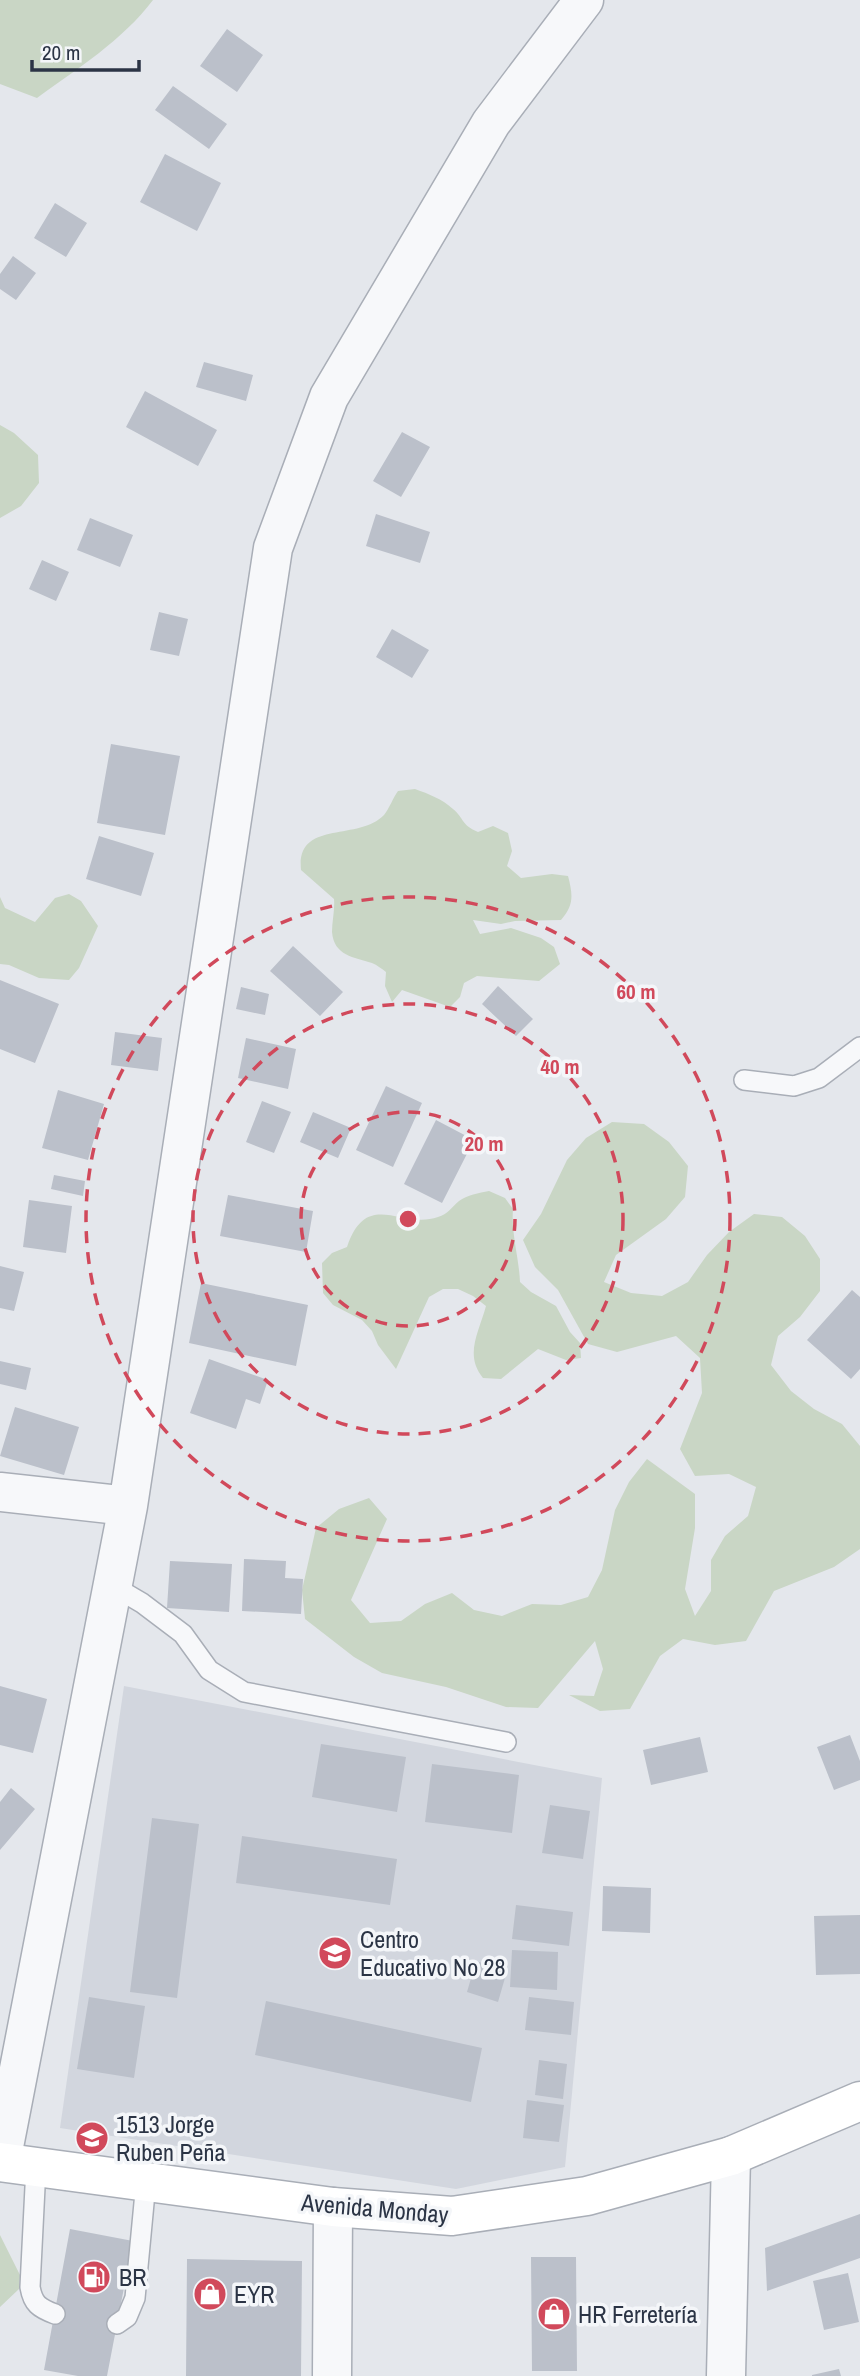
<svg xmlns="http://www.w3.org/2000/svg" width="860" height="2376" font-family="'Archivo Narrow',sans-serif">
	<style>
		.built { fill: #d2d6de }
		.green { fill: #c9d6c5 }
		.building { fill: #bbc0ca }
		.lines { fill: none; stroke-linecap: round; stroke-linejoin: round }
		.service-casing { stroke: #a9aeb7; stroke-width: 22 }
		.minor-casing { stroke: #a9aeb7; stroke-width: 41 }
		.secondary-casing { stroke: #a9aeb7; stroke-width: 41 }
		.service { stroke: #f7f8fa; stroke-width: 19 }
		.minor { stroke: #f7f8fa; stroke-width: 38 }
		.secondary { stroke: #fff; stroke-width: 38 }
		.ring { fill: none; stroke: #d1495b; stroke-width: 3.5; stroke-dasharray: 12 9 }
		.labels { text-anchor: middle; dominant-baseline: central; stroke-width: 7; stroke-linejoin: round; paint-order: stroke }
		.poi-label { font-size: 24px; fill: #2b3445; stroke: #f4f6f9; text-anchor: start }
		.street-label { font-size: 24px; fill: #2b3445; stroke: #f4f6f9 }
		.centre { fill: #d1495b; stroke: #f4f6f9; stroke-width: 3.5 }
		.ring-label { font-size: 21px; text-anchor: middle; font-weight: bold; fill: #d1495b; stroke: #f4f6f9; stroke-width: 7; stroke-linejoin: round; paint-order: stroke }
	</style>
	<rect width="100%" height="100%" fill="#e4e7ec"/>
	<path class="built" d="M124,1686L602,1778L565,2167L456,2189L60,2128Z"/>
	<path class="green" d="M0,0H153C123,40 77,69 37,98L0,84Z
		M0,425L14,433L38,455L39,483L21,506L0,518Z
		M415,789C429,794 442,799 453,809C465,819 460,824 478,832L493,826L508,833L512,851L507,866L521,878L552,874L568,876C573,895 574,905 561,920L515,921L501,924L473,920L480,934L511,928L541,938L554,947L560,964L539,981L477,976L464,983L460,997L450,1007L402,990L392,1002L385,986L386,972C382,969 377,965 372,963C354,957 334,956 332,932C332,921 335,910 334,899L301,870C296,819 358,842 384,815C389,809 393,798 398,791Z
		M69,894L81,901L98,926L79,968L69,980L39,978L9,965L0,964V897L5,908L35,922L55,898Z
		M612,1122L644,1124L669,1142L688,1166L685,1197L666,1219L616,1255L604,1282L631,1293L662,1296L688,1282L707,1255L729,1232L754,1214L782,1217L805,1236L820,1259V1291L800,1317L778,1336L771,1365L791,1391L814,1409L842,1424L860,1446V1549L834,1567L774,1591L746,1641L715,1645L683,1639L660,1656L630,1709L600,1711L569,1695L594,1696L603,1669L595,1641L538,1708L506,1707L446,1687L382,1673L354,1657L305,1619L302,1590L316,1528L339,1509L369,1498L387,1519L351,1600L370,1623L401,1621L425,1604L452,1593L474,1610L502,1616L532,1604L561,1605L588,1597L602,1570L615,1510L629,1482L647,1459L695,1494V1528L685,1589L695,1616L711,1591V1560L725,1536L748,1516L756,1487L729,1474L695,1476L680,1449L702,1393L700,1358L676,1336L617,1352L588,1344L558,1290L535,1267L523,1240L541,1214L567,1160L586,1138Z
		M489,1191L505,1198L513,1209C511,1234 519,1257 520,1282L531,1292L556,1306L570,1332L580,1343L581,1358L566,1360L538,1349L501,1379L483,1378C464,1355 479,1332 486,1306L473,1296L458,1289H443L429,1297L396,1369L378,1345L372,1331L362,1320L333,1305L323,1293L322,1263L332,1253L347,1247C367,1188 401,1230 438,1217C448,1214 451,1208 459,1201C467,1195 479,1193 489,1191Z
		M0,2235L20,2275L19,2289L0,2307Z"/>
	<path class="building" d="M227,29L263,55L237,92L200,66Z
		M173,86L227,124L209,149L155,110Z
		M165,154L221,183L197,231L140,202Z
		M55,203L87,223L66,257L34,238Z
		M13,256L36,273L16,300L0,289V274Z
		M204,362L253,375L246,401L196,387Z
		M145,391L217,430L198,466L126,427Z
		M402,432L430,447L401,497L373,481Z
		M376,514L430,532L420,563L366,546Z
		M90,518L133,535L120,567L77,550Z
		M42,560L69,572L56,601L29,589Z
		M159,612L188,619L179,656L150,650Z
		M392,629L429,650L412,678L376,657Z
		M111,744L180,756L165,835L97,823Z
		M99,836L154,853L141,896L86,879Z
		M293,946L343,992L320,1016L270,971Z
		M0,980L59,1004L35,1063L0,1049Z
		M498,986L533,1019L516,1036L482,1004Z
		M241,987L269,994L265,1015L236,1009Z
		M115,1032L162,1038L158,1071L111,1065Z
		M246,1038L296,1049L288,1089L238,1078Z
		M386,1086L422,1103L393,1167L356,1150Z
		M58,1090L104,1104L88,1160L42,1148Z
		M262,1101L291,1112L274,1153L246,1142Z
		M313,1112L351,1128L338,1158L300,1142Z
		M436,1120L474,1140L442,1203L404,1184Z
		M54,1175L85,1181L83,1196L51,1189Z
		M228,1195L313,1211L306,1252L220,1236Z
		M29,1200L72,1206L66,1253L23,1247Z
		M0,1266L24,1272L14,1311L0,1308Z
		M201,1283L308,1305L296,1366L189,1343Z
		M852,1290L860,1297V1369L851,1379L807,1340Z
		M209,1359L268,1380L260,1404L246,1399L236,1429L190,1413Z
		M0,1361L31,1368L26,1390L0,1384Z
		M15,1407L79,1427L64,1475L0,1456Z
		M244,1559L286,1561L285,1578L303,1579L301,1614L242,1611Z
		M170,1561L232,1564L229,1612L167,1608Z
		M0,1686L47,1699L33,1753L0,1745Z
		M850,1735L860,1761V1780L834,1790L817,1747Z
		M700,1737L708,1772L651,1785L643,1750Z
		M321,1744L406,1757L397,1812L312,1797Z
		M432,1764L519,1775L512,1833L425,1822Z
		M11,1788L35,1809L0,1850V1802Z
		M550,1805L590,1811L583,1859L542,1853Z
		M152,1818L199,1824L177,1998L130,1992Z
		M242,1836L397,1859L390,1905L236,1883Z
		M603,1886L651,1888L650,1933L602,1931Z
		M516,1905L573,1912L569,1946L512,1939Z
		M860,1915V1974L816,1975L814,1916Z
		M512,1950L558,1952L557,1990L510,1987Z
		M476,1961L507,1971L498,2002L467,1992Z
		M89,1997L145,2006L134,2078L77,2069Z
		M529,1997L574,2002L571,2035L525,2030Z
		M266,2001L482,2048L471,2102L255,2055Z
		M539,2060L567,2064L563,2099L535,2095Z
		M527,2100L564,2105L559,2142L523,2138Z
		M860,2214V2258L767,2291L765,2248Z
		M70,2229L133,2241L107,2376H78L44,2370Z
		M531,2257H576L577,2371H532Z
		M187,2259L302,2261L301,2376H186Z
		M848,2273L859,2322L824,2330L813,2281Z
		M839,2369L841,2376H812V2375Z"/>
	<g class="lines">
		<defs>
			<path id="service" d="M744,1080L794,1086L819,1078L860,1047
				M113,1586L142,1603L183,1634L209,1670L244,1692L506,1742
				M36,2167L30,2287C33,2304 39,2308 55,2314
				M117,2324L127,2317L135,2298L146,2182"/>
			<path id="minor" d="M0,1492L128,1506
				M1,2162L128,1506L273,548L329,397L491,123L584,0
				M332,2376L333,2207
				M726,2376L731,2156"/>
			<path id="secondary" d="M0,2162L333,2207L452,2216L587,2196L731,2156L860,2101"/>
		</defs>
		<use href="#service" class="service-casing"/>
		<use href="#minor" class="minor-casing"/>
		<use href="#secondary" class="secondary-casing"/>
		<use href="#service" class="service"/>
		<use href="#minor" class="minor"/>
		<use href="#secondary" class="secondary"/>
	</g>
	<g class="ring">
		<circle cx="408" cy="1219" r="107"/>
		<circle cx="408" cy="1219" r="215"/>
		<circle cx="408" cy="1219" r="322"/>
	</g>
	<defs>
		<symbol id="school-disc" viewBox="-11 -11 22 22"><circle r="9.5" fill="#d1495b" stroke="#f4f6f9"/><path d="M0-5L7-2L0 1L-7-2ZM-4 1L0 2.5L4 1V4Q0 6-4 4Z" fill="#fff"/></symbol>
		<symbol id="fuel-disc" viewBox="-11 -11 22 22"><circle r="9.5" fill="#d1495b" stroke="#f4f6f9"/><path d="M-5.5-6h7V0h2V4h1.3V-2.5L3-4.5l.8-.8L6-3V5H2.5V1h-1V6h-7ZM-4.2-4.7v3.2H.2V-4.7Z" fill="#fff"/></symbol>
		<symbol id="shop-disc" viewBox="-11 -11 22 22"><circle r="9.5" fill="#d1495b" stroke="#f4f6f9"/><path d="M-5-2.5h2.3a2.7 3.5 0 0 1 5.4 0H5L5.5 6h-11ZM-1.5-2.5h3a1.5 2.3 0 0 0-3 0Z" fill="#fff"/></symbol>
	</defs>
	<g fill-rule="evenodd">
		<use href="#school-disc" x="316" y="1934" width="38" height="38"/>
		<use href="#school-disc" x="73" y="2119" width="38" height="38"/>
		<use href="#fuel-disc" x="75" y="2258" width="38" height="38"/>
		<use href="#shop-disc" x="191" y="2275" width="38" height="38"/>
		<use href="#shop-disc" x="535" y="2295" width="38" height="38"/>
	</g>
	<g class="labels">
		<g class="poi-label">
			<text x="360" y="1939">Centro<tspan x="360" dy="28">Educativo No 28</tspan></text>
			<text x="116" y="2124">1513 Jorge<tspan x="116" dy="28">Ruben Peña</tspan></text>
			<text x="119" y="2277">BR</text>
			<text x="234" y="2294">EYR</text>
			<text x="578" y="2314">HR Ferretería</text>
		</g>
		<g class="street-label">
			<text transform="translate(375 2208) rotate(5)">Avenida Monday</text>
		</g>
	</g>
	<circle cx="408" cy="1219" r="10" class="centre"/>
	<g class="ring-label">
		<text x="636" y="999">60 m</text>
		<text x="560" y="1074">40 m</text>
		<text x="484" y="1151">20 m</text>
	</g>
	<path d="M32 60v10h107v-10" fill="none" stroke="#2b3445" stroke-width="3.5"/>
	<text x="42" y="60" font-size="21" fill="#2b3445" stroke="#f4f6f9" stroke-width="5" paint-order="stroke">20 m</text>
</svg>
